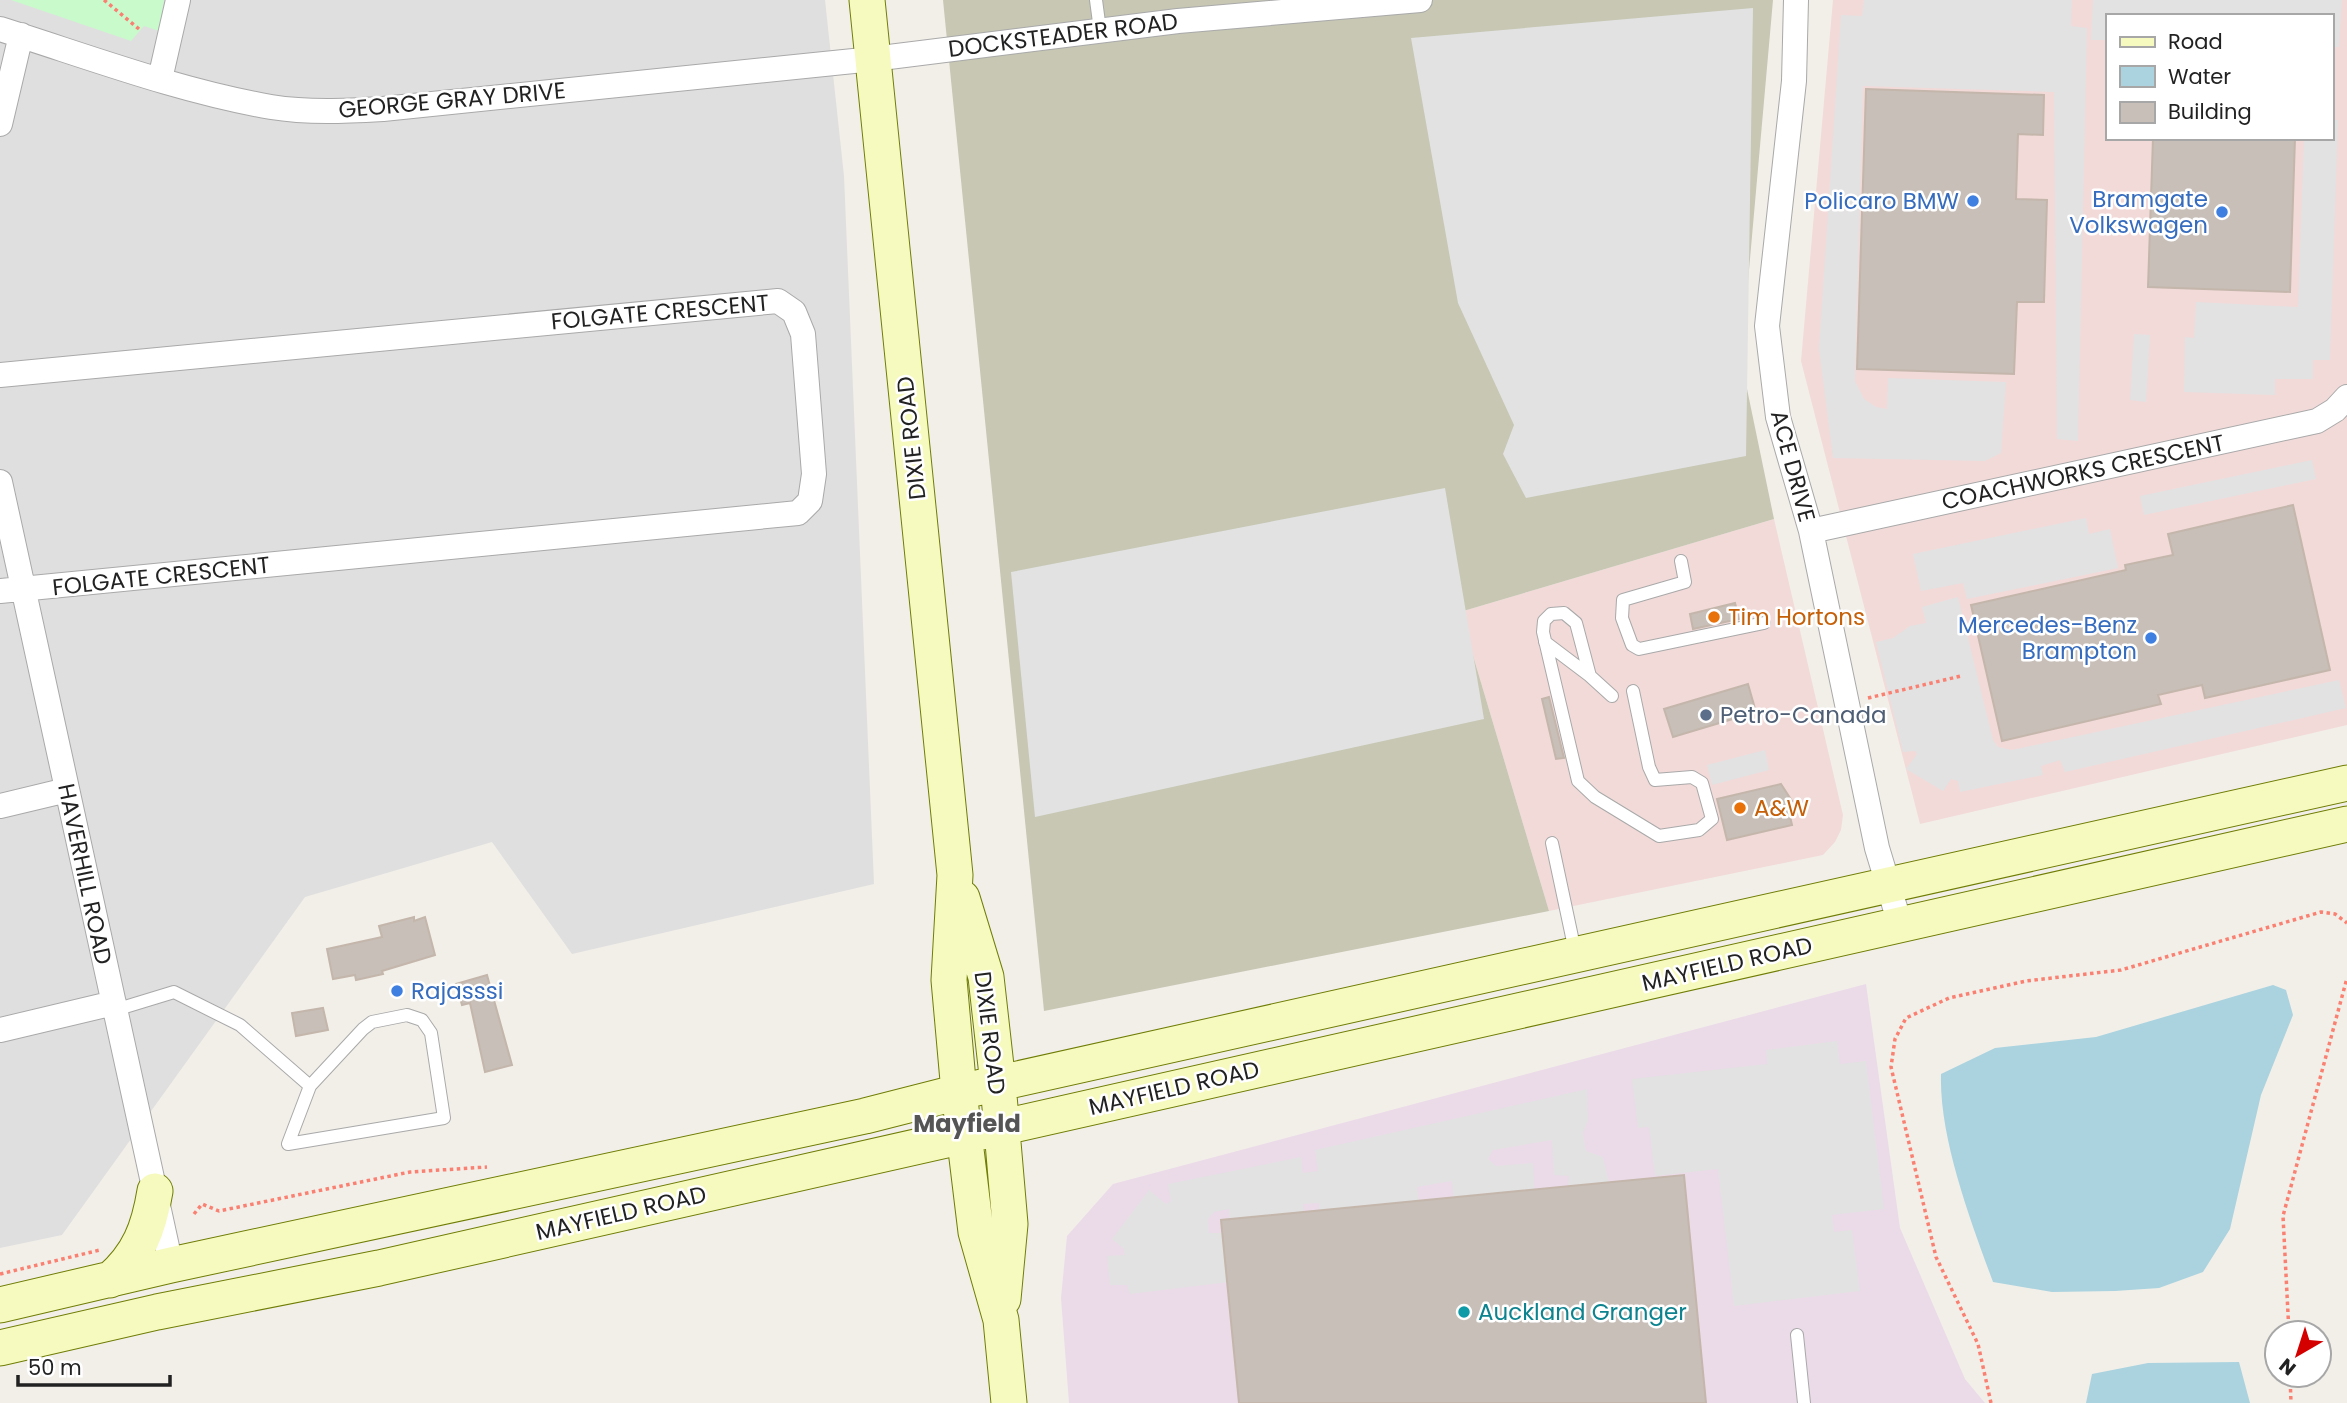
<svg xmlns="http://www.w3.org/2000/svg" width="2347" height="1403" font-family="Poppins,sans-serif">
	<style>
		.residential { fill: #e0dfdf }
		.commercial { fill: #f2dad9; fill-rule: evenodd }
		.industrial { fill: #ebdbe8 }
		.construction { fill: #c7c7b4 }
		.park { fill: #c8facc }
		.parking { fill: #e2e2e2 }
		.water { fill: #aad3df }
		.building { fill: #c7bfb8; stroke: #c4b6ab; stroke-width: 2 }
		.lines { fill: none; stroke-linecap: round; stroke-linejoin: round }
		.service-casing { stroke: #a9a9a9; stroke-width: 14 }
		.minor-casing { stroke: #a9a9a9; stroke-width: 26 }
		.secondary-casing { stroke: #707d05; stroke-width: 37 }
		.path { stroke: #fa8072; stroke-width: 3.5; stroke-dasharray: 3.5 3.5; stroke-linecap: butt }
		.service { stroke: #fff; stroke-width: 12 }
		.minor { stroke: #fff; stroke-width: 24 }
		.secondary { stroke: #f7fabf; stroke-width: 35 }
		.shop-dot { fill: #3f7fe0; stroke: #fff; stroke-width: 2.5 }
		.food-dot { fill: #e8710a; stroke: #fff; stroke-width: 2.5 }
		.service-dot { fill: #5c6f8a; stroke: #fff; stroke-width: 2.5 }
		.culture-dot { fill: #0f9aa8; stroke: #fff; stroke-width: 2.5 }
		.labels { text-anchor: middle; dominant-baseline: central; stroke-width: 5; stroke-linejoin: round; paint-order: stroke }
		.street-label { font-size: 23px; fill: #222; stroke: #fff }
		.shop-label { font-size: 23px; fill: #366cbe; stroke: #fff; text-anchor: end }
		.food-label { font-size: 23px; fill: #c56008; stroke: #fff; text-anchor: start }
		.service-label { font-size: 23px; fill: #4e5e75; stroke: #fff; text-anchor: start }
		.culture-label { font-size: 23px; fill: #0d838f; stroke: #fff; text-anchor: start }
		.neighbourhood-label { font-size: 24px; font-weight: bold; fill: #555; stroke: #fff }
	</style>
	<rect width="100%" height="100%" fill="#f2efe9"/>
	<path class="residential" d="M0,0H825L844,176L874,884L572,954L492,842L305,897L62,1235L0,1248Z"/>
	<path class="commercial" d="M1833,0H2347V725L1920,824L1801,361ZM2107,16H2331V138H2107Z
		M1774,519L1843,815L1841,830L1835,842L1823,855L1549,911L1460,612Z"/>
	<path class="industrial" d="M1866,984L1900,1228L1965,1379L1985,1403H1069L1061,1298L1067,1236L1113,1184Z"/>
	<path class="construction" d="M943,0H1773L1741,360L1774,519L1460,612L1549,911L1044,1011Z"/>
	<path class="park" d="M11,0H164L159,31L144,26L131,41Z"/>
	<path class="parking" d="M1864,0H2072L2071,26L2087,28L2078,441L2057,439L2054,92L1863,86L1855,381L1864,399L1876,407L1887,409L1888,378L2006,382L2001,453L1985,461L1833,458L1819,349L1841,15L1862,16Z
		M2093,0H2342L2339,47H2331V16H2107V40H2091Z
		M1753,8L1746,456L1526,498L1503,454L1514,425L1458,303L1411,38Z
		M2331,120H2338L2330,360H2313V379H2275V395L2184,392L2185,337L2194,338L2196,302L2298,307L2304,138H2331Z
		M2134,334L2150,335L2146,402L2130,400Z
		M2312,460L2316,479L2144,515L2140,496Z
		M1445,488L1484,719L1035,817L1011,572Z
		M2086,518L2089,534L2110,529L2118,568L1967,599L1963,583L1921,591L1913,554Z
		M1958,597L1993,740L1998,747L2012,750L2339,680L2346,708L2065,772L2060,760L2041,766L2043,775L1960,792L1958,781L1951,779L1943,791L1906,769L1917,754L1915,751L1903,752L1876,642L1893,638L1910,626L1926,623L1922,607Z
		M1765,750L1769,770L1712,785L1707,765Z
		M1837,1041L1840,1064L1866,1061L1884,1209L1832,1215L1834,1232L1852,1230L1860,1291L1734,1306L1718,1169L1655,1176L1649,1127L1638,1128L1632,1079L1767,1064L1766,1050Z
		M1587,1089L1588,1121L1583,1133L1586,1151L1603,1157L1610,1187L1568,1189L1569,1176L1554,1175L1552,1140L1493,1150L1488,1159L1496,1166L1533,1163L1535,1196L1454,1203L1452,1181L1417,1187L1420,1209L1319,1217V1203L1303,1204L1305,1219L1230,1226L1229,1209L1214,1212L1208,1219L1209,1233H1225L1229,1282L1130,1294L1127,1285H1110L1107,1256L1125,1255L1124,1249L1112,1239L1149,1190L1166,1204L1171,1201L1168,1184L1301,1157L1303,1173L1318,1171L1315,1150Z"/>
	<path class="water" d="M2273,985L2286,990L2293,1015L2261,1095L2230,1229L2203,1272L2159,1288L2115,1291L2052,1292L1993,1282C1971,1222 1939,1138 1941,1074L1995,1048L2096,1037Z
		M2239,1362L2250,1403H2086L2092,1374L2148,1363Z"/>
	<path class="building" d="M1866,89L2044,95L2043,135L2018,134L2016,199L2047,200L2044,302H2017L2014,374L1857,369Z
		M2153,138H2295L2290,292L2148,287Z
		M2293,505L2330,670L2205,698L2202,685L2158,695L2161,704L2002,741L1971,605L2126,570L2125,565L2173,555L2168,534Z
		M1735,603L1739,619L1693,629L1690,614Z
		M1748,684L1756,712L1673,737L1664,709Z
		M1549,697L1564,758L1556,759L1542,699Z
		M1781,784L1792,801L1787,803L1792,825L1727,840L1717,799Z
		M414,917V921L425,917L435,955L382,971L383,974L356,980L355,975L333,979L327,949L382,937L379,926Z
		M487,975L512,1065L485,1072L470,1003L462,1005L456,984Z
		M323,1008L328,1030L296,1036L292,1013Z
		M1684,1175L1706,1403H1239L1221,1220Z"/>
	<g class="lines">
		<defs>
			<path id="service" d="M1096,0L1100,30
				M1681,561L1685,582L1623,600L1622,618L1632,645L1639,649L1764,623
				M1545,642L1590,676
				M1612,696L1590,676L1576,623L1564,613L1551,614L1544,621L1543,632L1578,781L1595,797L1659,836L1699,830L1712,819L1702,783L1692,777L1655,780L1649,767L1633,691
				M1552,843L1575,951
				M115,1010L174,992L240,1025L310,1086
				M407,1015L422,1020L431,1033L444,1118L288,1144L310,1086L363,1029L372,1022Z
				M1797,1335L1804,1403"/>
			<path id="minor" d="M1796,0L1794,81L1767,326L1778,417L1811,531L1877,848L1900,924
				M0,29C89,57 179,91 271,107C308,113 346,111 383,109L873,59L1178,21L1420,0
				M160,79L178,0
				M0,124L21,35
				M0,375L778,301L794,312L803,334L814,474L810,501L798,513L0,591
				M0,482L171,1265
				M1811,531L2317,421L2335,410L2347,397
				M0,806L67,790
				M0,1030L114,1003"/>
			<path id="secondary" d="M867,0L955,875L949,980L959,1092L976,1232L1001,1320L1009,1403
				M962,898L986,977L998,1084L1010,1224L1003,1299
				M110,1280C139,1255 149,1228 155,1191
				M0,1305L171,1265L865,1116L959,1092L2347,783
				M0,1348L157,1312L379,1268L2347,824"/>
		</defs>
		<use href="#service" class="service-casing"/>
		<use href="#minor" class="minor-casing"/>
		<use href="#secondary" class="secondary-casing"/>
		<path class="path" d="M104,0L139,29
			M1868,698L1961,676
			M194,1214L202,1204L219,1211L410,1172L487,1167
			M0,1274L100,1250
			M2289,1333L2283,1216L2347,978
			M2290,1375L2291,1403
			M1991,1403L1978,1344L1936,1257L1891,1067L1895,1039L1906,1018L1949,998L2026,981L2121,970L2321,912L2335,914L2347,923"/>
		<use href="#service" class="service"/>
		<use href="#minor" class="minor"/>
		<use href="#secondary" class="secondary"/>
	</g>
	<g class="shop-dot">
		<circle cx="1973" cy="201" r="7"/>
		<circle cx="2222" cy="212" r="7"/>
		<circle cx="2151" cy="638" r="7"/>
		<circle cx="397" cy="991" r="7"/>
	</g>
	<g class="food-dot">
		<circle cx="1714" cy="617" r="7"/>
		<circle cx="1740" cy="808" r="7"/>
	</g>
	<circle class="service-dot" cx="1706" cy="715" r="7"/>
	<circle class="culture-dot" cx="1464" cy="1312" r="7"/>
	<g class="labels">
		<g class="street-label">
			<text transform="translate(1063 35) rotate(-7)">DOCKSTEADER ROAD</text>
			<text transform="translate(452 100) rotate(-5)">GEORGE GRAY DRIVE</text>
			<text transform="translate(660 312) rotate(-5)">FOLGATE CRESCENT</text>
			<text transform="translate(911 438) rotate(-96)">DIXIE ROAD</text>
			<text transform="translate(1793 466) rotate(75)">ACE DRIVE</text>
			<text transform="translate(2083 472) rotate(-12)">COACHWORKS CRESCENT</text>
			<text transform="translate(161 576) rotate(-6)">FOLGATE CRESCENT</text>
			<text transform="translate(85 874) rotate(78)">HAVERHILL ROAD</text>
			<text transform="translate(1727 964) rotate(-13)">MAYFIELD ROAD</text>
			<text transform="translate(990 1033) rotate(83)">DIXIE ROAD</text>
			<text transform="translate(1174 1088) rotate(-13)">MAYFIELD ROAD</text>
			<text transform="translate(621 1213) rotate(-13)">MAYFIELD ROAD</text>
		</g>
		<g class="shop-label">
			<text x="2208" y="199">Bramgate<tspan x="2208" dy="26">Volkswagen</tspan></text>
			<text x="1959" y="201">Policaro BMW</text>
			<text x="2137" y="625">Mercedes-Benz<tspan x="2137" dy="26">Brampton</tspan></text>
			<text x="411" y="991" text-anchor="start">Rajasssi</text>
		</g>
		<g class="food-label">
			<text x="1728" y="617">Tim Hortons</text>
			<text x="1754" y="808">A&amp;W</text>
		</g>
		<g class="service-label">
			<text x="1720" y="715">Petro-Canada</text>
		</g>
		<g class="culture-label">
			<text x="1478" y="1312">Auckland Granger</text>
		</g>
		<g class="neighbourhood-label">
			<text x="967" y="1123">Mayfield</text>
		</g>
	</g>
	<rect x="2106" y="14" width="228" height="126" fill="#ffffff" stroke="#a7a7a7" stroke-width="2"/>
	<rect x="2120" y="37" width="35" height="10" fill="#f7fabf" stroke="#a7a7a7" stroke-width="2"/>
	<text x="2168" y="49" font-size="21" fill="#222222">Road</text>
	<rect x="2120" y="66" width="35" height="21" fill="#aad3df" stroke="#a7a7a7" stroke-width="2"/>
	<text x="2168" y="84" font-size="21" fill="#222222">Water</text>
	<rect x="2120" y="102" width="35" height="21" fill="#c7bfb8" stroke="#a7a7a7" stroke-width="2"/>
	<text x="2168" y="119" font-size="21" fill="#222222">Building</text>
	<g transform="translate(2298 1354) rotate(219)"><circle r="33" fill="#ffffff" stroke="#a7a7a7" stroke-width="2"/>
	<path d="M0-5L12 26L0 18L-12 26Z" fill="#d40000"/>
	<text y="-10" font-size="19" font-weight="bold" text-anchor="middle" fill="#222222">N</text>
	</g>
	<path d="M18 1375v10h152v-10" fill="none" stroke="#222222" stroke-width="3.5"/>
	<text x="28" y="1375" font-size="21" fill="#222222" stroke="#ffffff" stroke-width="5" paint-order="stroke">50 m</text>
</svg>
